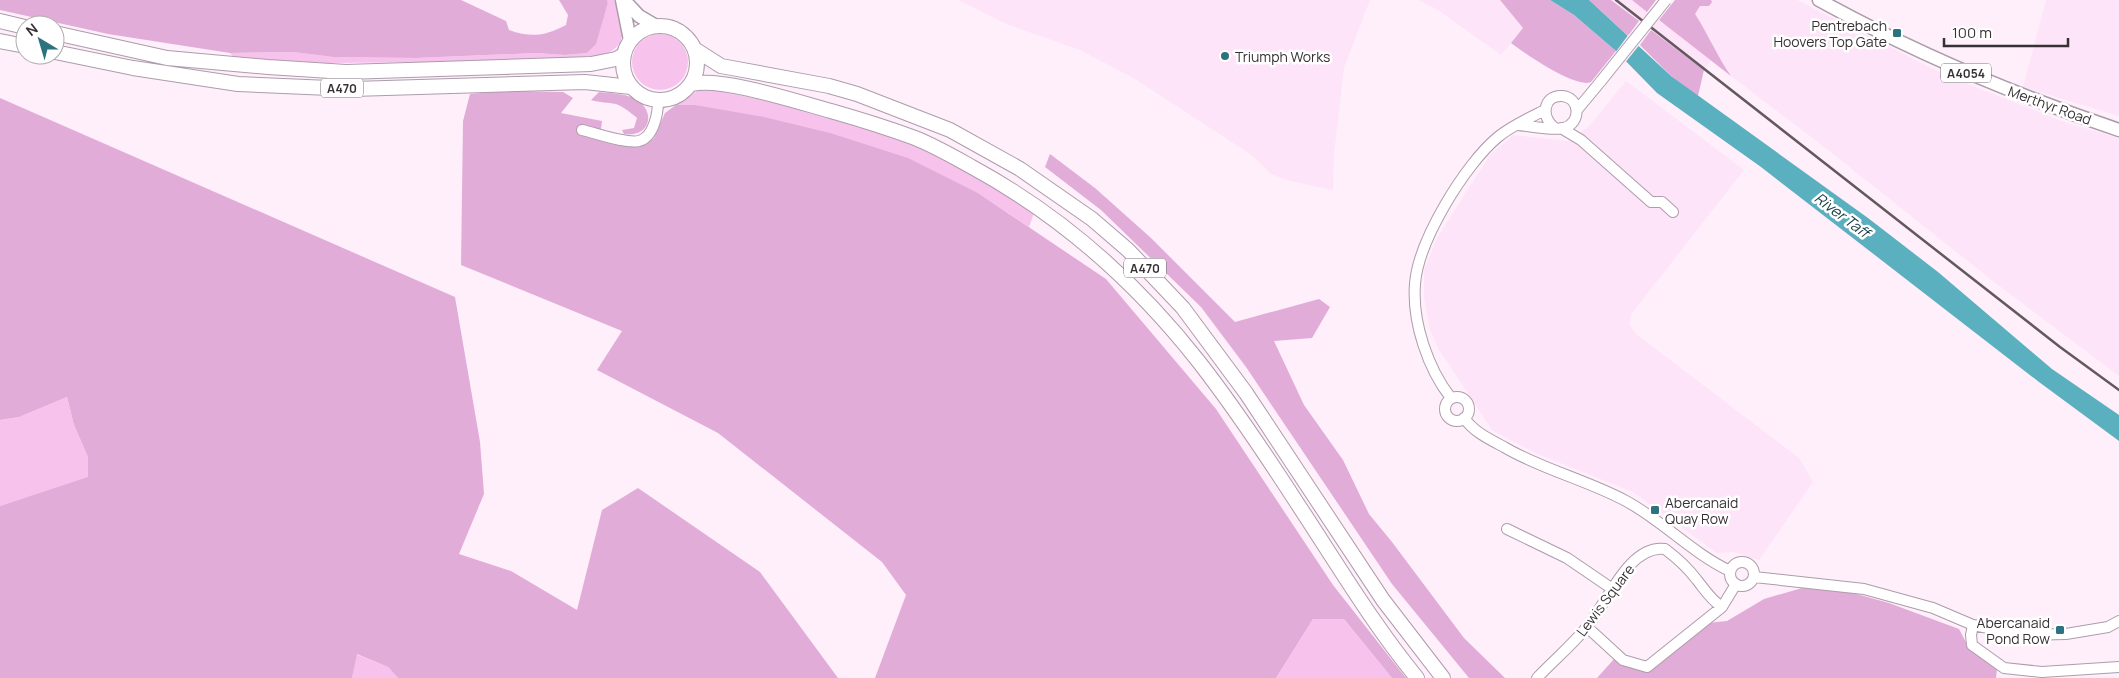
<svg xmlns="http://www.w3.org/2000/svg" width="2119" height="678" font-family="Manrope,sans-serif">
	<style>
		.built { fill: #fde4f8 }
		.green { fill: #f7c3ed }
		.forest { fill: #e2acd8 }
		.water { fill: #5ab0bf }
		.pier { fill: #feeffb }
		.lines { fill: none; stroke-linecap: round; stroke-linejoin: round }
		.minor-casing { stroke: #ad9caa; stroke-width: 12 }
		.major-casing { stroke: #ad9caa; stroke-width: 15 }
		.highway-casing { stroke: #ad9caa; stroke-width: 16 }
		.minor { stroke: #fff; stroke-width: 10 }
		.major { stroke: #fff; stroke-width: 12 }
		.highway { stroke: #fff; stroke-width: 14 }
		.rail { stroke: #62595f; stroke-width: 2.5 }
		.minor-bridge-casing { stroke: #ad9caa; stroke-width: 12; stroke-linecap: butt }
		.minor-bridge { stroke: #fff; stroke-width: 10 }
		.poi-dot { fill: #2c737f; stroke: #fff; stroke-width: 2 }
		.labels { text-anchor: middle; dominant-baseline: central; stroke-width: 5; stroke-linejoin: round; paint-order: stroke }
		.shield { fill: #fff; stroke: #736e72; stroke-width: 1 }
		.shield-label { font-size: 12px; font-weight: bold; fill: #373035 }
		.poi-label { font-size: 14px; fill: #373035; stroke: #fff; text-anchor: end }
		.street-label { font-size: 14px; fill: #373035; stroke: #fff }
		.water-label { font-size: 15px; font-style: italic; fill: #133c43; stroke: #fff }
	</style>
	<rect width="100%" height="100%" fill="#feeffb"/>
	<path class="built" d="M958,0H1370L1344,68L1334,154L1333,190L1290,181L1271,174L1253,156L1135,79L1080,50L1009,25Z
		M1419,0H1500L1523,28L1501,55L1438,10Z
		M1611,0H1632L1663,24L1683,0H1797L1945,75L2064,122L2119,138V376L1993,281L1814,139L1711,61L1704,70Z
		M2046,0H2119V116L2023,87Z
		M1626,81L1744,170L1632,313L1629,324L1636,334L1799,458L1813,482L1759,560L1734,552L1717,553L1633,492L1535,453L1492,430L1438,348L1430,330L1424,298V270L1437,238L1490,155L1513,135L1569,141L1589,126Z"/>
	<path class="green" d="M607,0H614C623,25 632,48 598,56L458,62L324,63L234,58L230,53L293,52L333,57L416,58L536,53L565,55L587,53L596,43L608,3Z
		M632 62a28 28 0 1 1 56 0a28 28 0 1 1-56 0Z
		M706,89C764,100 824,112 879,132C934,152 985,180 1034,213L1029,227L978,193L695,105H676L697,91Z
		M67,397L74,425L88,457V478L0,506V420L19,417Z
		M1313,619H1344L1392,678H1276Z
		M356,654L388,667L398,678H352Z"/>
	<path class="forest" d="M0,0H461L506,21L509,30C532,38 545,36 566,25L568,15L559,0H607L608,3L596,44L587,53L565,55L536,53L416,58L333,57L293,52L230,53L108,34L0,10Z
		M1500,0H1550L1574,15L1616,51L1591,82C1576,89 1524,53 1511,43L1523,28Z
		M1589,0H1611L1639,21L1628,36Z
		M1632,0H1656L1647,12Z
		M1675,0H1711L1712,2L1709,6H1700L1695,14C1708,34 1717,56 1731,76L1659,20Z
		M1651,30L1704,70L1698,96L1671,76L1640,45Z
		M506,91L563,92L573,98L561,113L602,121L600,137L635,146L645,145L654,138L665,113L676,105H695L764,117L830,133L908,158L978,193L1106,279L1216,409L1333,585L1406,678H1392L1344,619H1313L1276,678H875L906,595L882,562L718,433L597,370L622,331L461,265L463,121L470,94Z
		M599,92C610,93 625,94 634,98C657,110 651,138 624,134L622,130L634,128L637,118C631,113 624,107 616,104C608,102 600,103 591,100Z
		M0,98L455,297L480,442L484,494L459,554L511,571L577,610L602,510L638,488L760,572L838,678H398L388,667L357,654L352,678H0V506L88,477V457L74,425L67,397L19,417L0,420Z
		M1050,154L1095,188L1151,238L1235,322L1319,299L1330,307L1312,338L1274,341L1304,405L1343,460L1369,514L1392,542L1464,638L1505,678H1469L1392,584L1246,367L1201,307L1101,210L1045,167Z
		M1802,588L1853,593L1889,603L1959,629L1970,650L1997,669L1996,678H1597L1614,659L1628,667L1648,670L1707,623L1727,621L1764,599Z"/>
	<path class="water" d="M1550,0H1589L1671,76L1868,218L1938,272L2052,369L2119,415V441L2039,382L1761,167L1657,93L1616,51L1574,15Z"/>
	<path class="pier" d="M1629,34L1641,43L1624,64L1615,53Z"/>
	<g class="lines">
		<defs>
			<path id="minor" d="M1577,110L1601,81
				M1518,125C1530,126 1554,131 1564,128C1582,123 1580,97 1562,96C1542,95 1541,119 1555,128
				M1561,128L1581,140L1651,202H1662L1673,212
				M582,130C596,133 625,144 639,141C654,137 658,113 658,101
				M1445 409a12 12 0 1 1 24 0a12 12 0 1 1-24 0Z
				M1451,398C1428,369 1412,322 1415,284C1418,241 1465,164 1498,137C1511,126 1529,118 1545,110
				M1464,418C1474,432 1489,439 1504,447C1541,469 1587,480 1626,501C1663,521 1692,553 1730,571
				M1507,529L1567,558L1611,588
				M1730 574a12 12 0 1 1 24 0a12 12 0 1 1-24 0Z
				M1754,577L1864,589L1933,608L1973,625L2024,635L2066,634L2108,627L2119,621
				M1973,625L1971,635L1972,645L2004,668
				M1587,627L1623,660L1647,667L1722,607L1736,584
				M2004,668L2042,672L2119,667
				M1537,678C1553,661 1571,646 1586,628C1606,606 1628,544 1665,549C1677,558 1688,568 1697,580C1705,590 1711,600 1722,607"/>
			<path id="major" d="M622,0L630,40
				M624,0L639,16L656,26
				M1819,0C1915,53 2015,95 2119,130"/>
			<path id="highway" d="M0,21L25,27
				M623 63a37 37 0 1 1 74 0a37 37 0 1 1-74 0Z
				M55,33L167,58L268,67L346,72L591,64L616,59L624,55
				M0,41L25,46
				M696,50L721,66L829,86L857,94L950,130L1020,169L1092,219L1128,250L1183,308L1246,393L1383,600L1443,678
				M55,52L133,68L238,84L353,89L585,82L631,87
				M692,84C722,77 798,102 831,111C859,119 888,128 915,138C935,146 954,157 972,167C1060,215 1137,283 1199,362C1234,407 1266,455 1297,503C1336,562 1372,623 1417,678"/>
		</defs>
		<use href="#minor" class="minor-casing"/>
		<use href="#major" class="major-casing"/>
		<use href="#highway" class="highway-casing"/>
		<use href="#minor" class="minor"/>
		<use href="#major" class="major"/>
		<use href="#highway" class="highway"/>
		<path class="rail" d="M1616,0L2060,347L2119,390"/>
		<defs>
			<path id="minor-bridge" d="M1601,81L1666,0"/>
		</defs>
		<use href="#minor-bridge" class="minor-bridge-casing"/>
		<use href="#minor-bridge" class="minor-bridge"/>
	</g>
	<g class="poi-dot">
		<rect x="1892" y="28" width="10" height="10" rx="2.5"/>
		<circle cx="1225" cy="56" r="5"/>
		<rect x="1650" y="505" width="10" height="10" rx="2.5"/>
		<rect x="2055" y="625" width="10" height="10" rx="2.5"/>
	</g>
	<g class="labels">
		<g class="shield">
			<rect x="1941" y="63.5" width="50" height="19" rx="4"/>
			<rect x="321" y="78.5" width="42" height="19" rx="4"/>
			<rect x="1124" y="258.5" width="42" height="19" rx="4"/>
		</g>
		<g class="shield-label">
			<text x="1966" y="73">A4054</text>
			<text x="342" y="88">A470</text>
			<text x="1145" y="268">A470</text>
		</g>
		<g class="poi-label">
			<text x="1887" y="25">Pentrebach<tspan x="1887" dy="16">Hoovers Top Gate</tspan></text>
			<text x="1235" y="56" text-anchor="start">Triumph Works</text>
			<text x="1665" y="502" text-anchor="start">Abercanaid<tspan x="1665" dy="16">Quay Row</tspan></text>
			<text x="2050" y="622">Abercanaid<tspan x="2050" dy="16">Pond Row</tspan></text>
		</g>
		<g class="street-label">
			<text transform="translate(2050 105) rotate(20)">Merthyr Road</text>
			<text transform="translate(1605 600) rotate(-53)">Lewis Square</text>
		</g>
		<g class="water-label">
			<text transform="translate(1842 215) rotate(37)">River Taff</text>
		</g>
	</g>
	<g transform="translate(40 40) rotate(322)"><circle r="24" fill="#ffffff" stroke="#afacae"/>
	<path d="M0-4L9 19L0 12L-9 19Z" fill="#2c737f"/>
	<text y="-8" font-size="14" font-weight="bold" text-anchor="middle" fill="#373035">N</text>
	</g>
	<path d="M1944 38v8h124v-8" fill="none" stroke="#373035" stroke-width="2.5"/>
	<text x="1952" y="38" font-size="15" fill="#373035" stroke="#ffffff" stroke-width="4" paint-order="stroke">100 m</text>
</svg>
